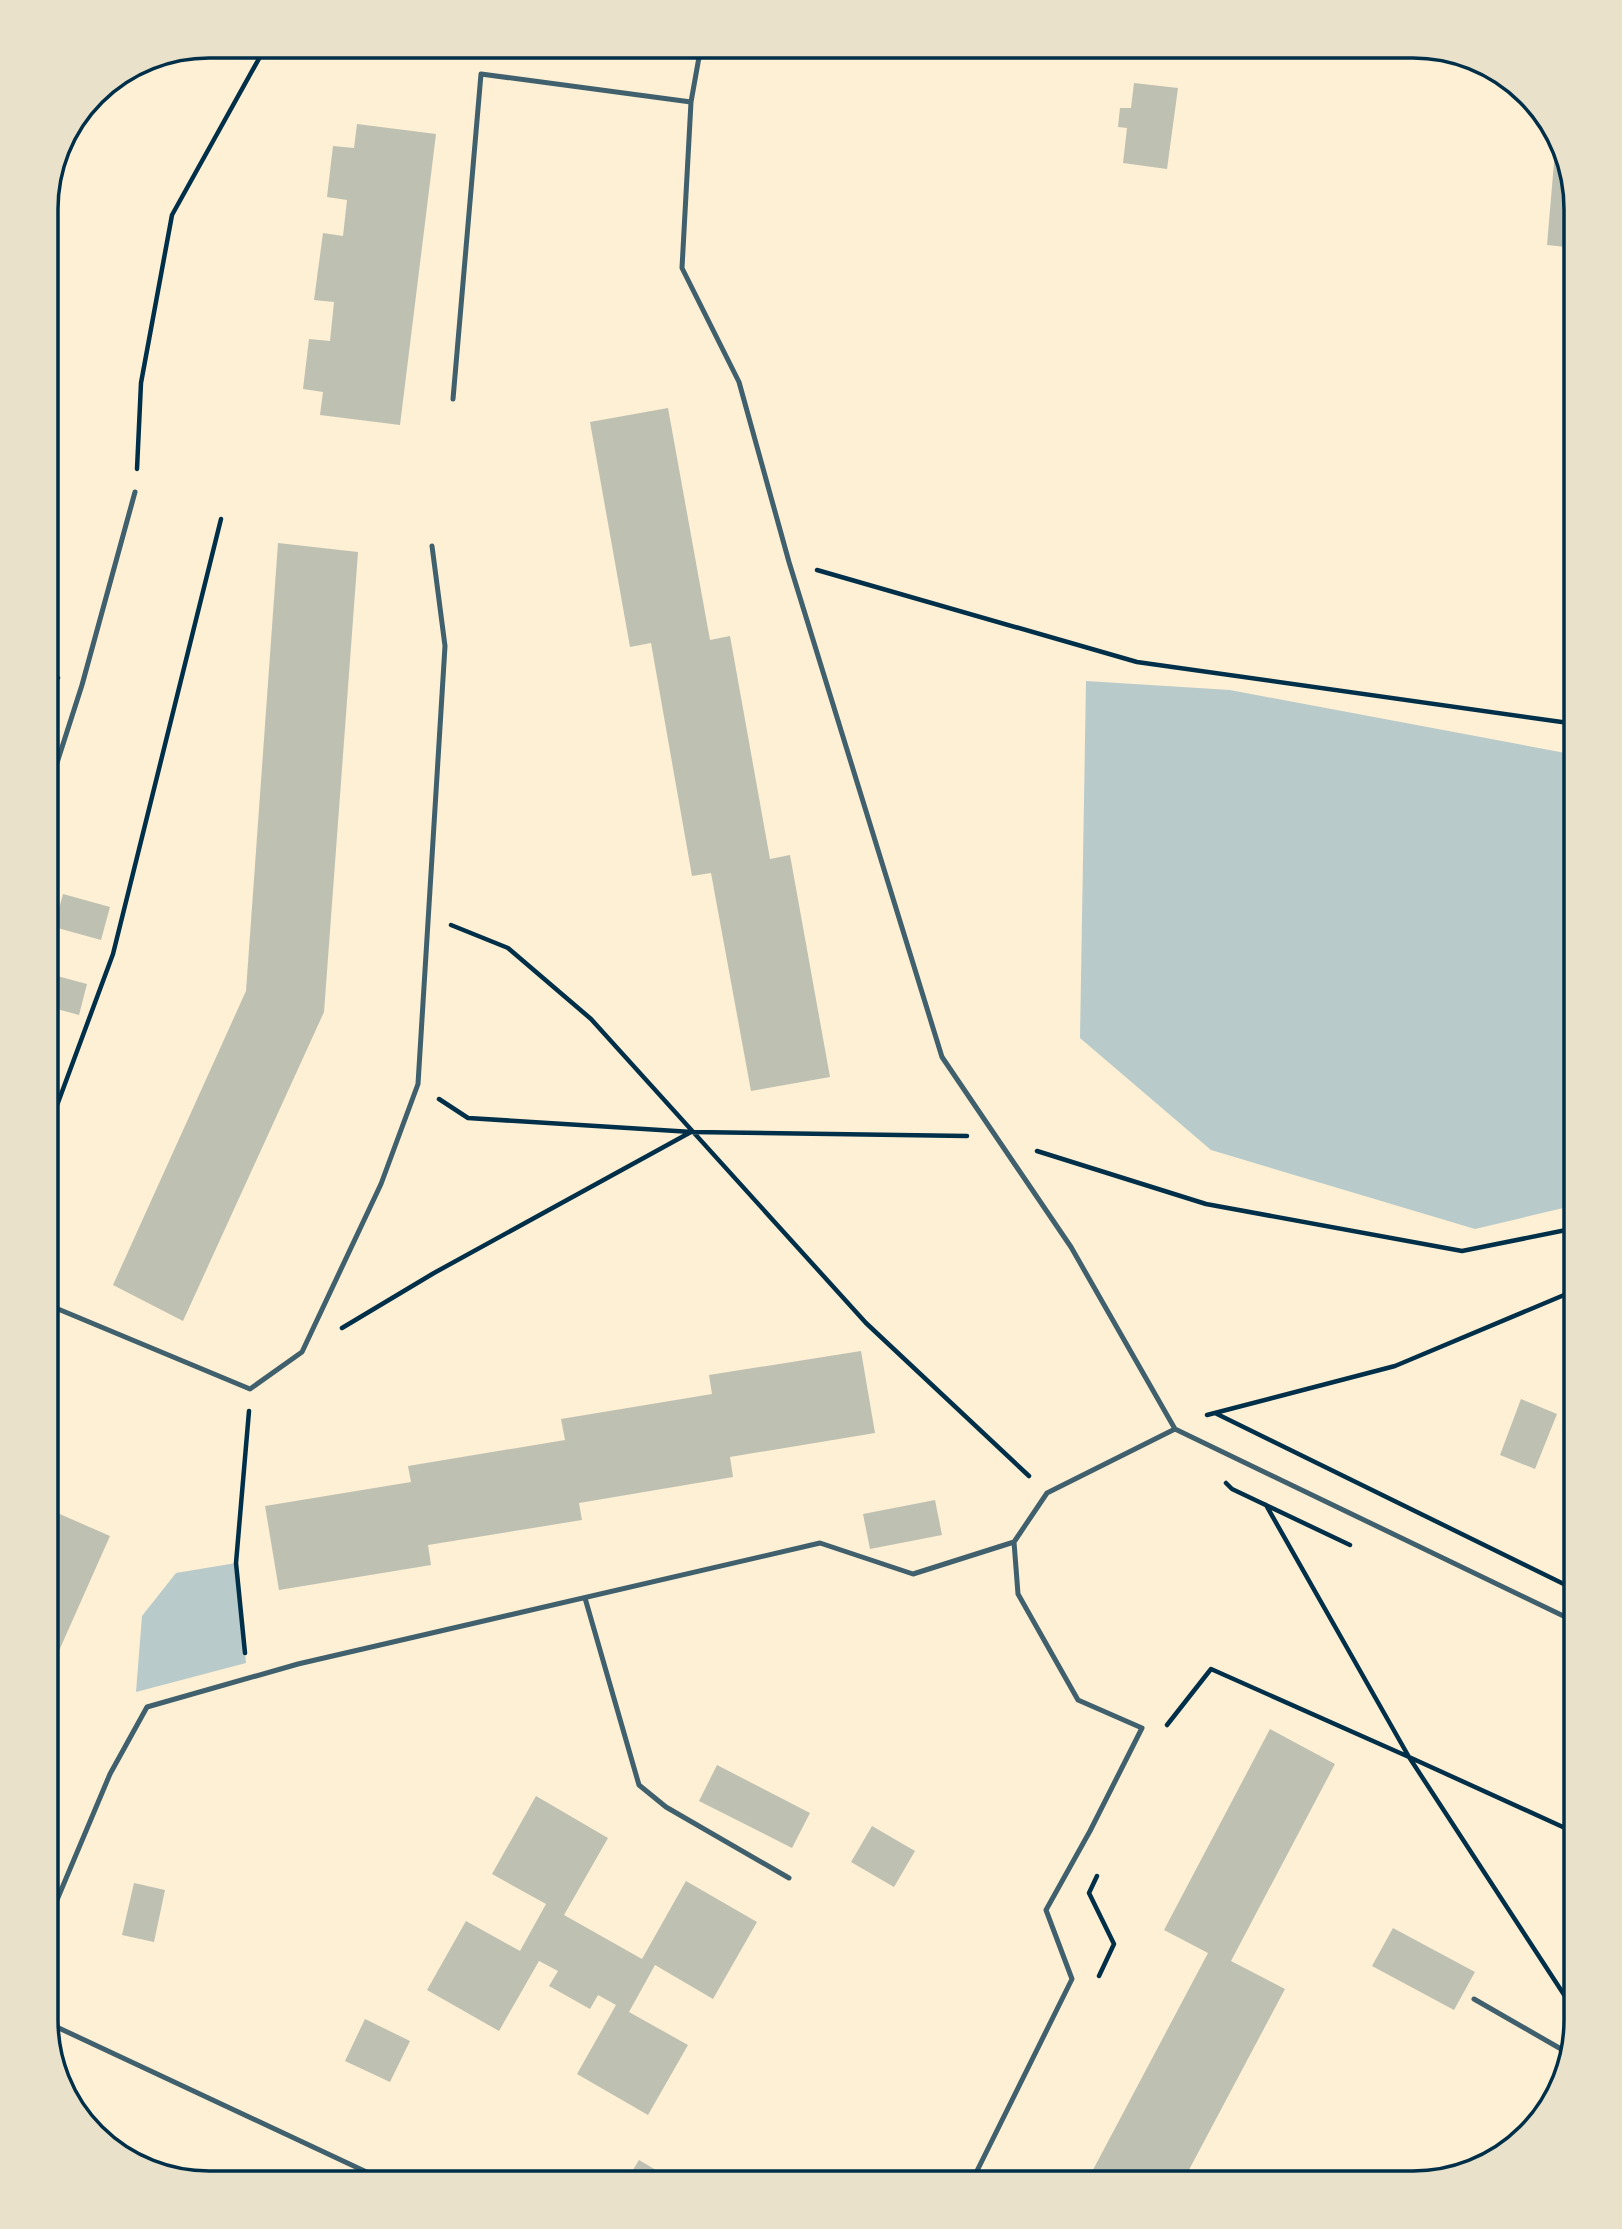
<svg xmlns="http://www.w3.org/2000/svg" width="1622" height="2229" font-family="'Noto Sans',sans-serif">
	<style>
		.green { fill: #b9caca }
		.building { fill: #bec0b2 }
		.lines { fill: none; stroke-linecap: round; stroke-linejoin: round }
		.path { stroke: #003049; stroke-width: 4.5 }
		.service { stroke: #3f606c; stroke-width: 5 }
		.rim { fill: none; stroke: #003049; stroke-width: 3.5 }
	</style>
	<rect width="100%" height="100%" fill="#fdf0d5"/>
	<path class="green" d="M1086,681L1230,690L1576,755V1205L1475,1229L1211,1150L1080,1038Z
		M236,1563L246,1663L136,1692L142,1616L176,1573Z"/>
	<path class="building" d="M1134,83L1178,88L1167,169L1123,163L1127,128L1118,127L1120,108H1131Z
		M357,124L436,134L400,425L320,415L323,392L303,389L309,339L330,341L334,302L314,300L323,233L343,236L347,200L327,197L333,146L354,148Z
		M1555,151L1561,152L1576,208V248L1547,245Z
		M668,408L710,640L730,636L770,859L790,855L830,1077L751,1091L711,873L692,876L651,643L630,647L590,422Z
		M278,543L358,552L324,1012L183,1321L113,1285L246,991Z
		M63,894L110,907L101,940L54,927Z
		M46,973L87,984L79,1015L46,1006Z
		M46,1070L55,1073L46,1100Z
		M861,1351L875,1433L730,1457L733,1477L579,1503L582,1520L428,1545L431,1565L279,1590L265,1506L411,1482L408,1466L565,1440L561,1419L712,1394L709,1375Z
		M1521,1399L1557,1414L1535,1469L1500,1455Z
		M935,1500L942,1535L870,1549L863,1514Z
		M46,1508L110,1536L46,1680Z
		M1270,1729L1335,1764L1231,1961L1285,1989L1182,2183H1086L1208,1953L1164,1930Z
		M717,1765L810,1813L792,1848L699,1801Z
		M536,1796L608,1838L564,1915L642,1959L686,1881L757,1922L713,1999L655,1965L629,2012L688,2045L648,2115L577,2074L616,2005L598,1995L590,2009L549,1986L558,1971L539,1961L499,2031L427,1990L466,1921L520,1951L546,1904L492,1874Z
		M872,1826L915,1851L894,1887L851,1862Z
		M134,1883L165,1890L154,1942L122,1935Z
		M1393,1928L1475,1972L1454,2010L1372,1966Z
		M365,2019L410,2041L390,2082L345,2061Z
		M105,2139L172,2174V2175L127,2161Z
		M639,2160L678,2183H625Z"/>
	<g class="lines">
		<path class="path" d="M137,469L141,383L172,215L266,46
			M817,570L1137,662L1576,724
			M46,675L58,678
			M451,925L508,948L591,1019L866,1323L1029,1476
			M439,1099L468,1118L692,1132L967,1136
			M46,1135L113,954L221,519
			M1037,1151L1206,1204L1462,1251L1576,1228
			M342,1328L434,1273L691,1132
			M1215,1413L1576,1590
			M1207,1415L1395,1366L1576,1290
			M1226,1483L1232,1489L1350,1545
			M1266,1505L1409,1757L1576,1833
			M1566,1648L1576,1652
			M245,1653L236,1563L249,1411
			M1167,1725L1211,1669L1409,1757L1576,2013
			M1097,1876L1089,1893L1114,1944L1099,1976"/>
		<path class="service" d="M701,46L691,102L682,268L739,382L789,562L942,1057L1071,1247L1175,1429L1576,1622
			M453,399L481,74L691,102
			M46,797L82,685L135,492
			M46,1304L250,1389L302,1352L381,1184L418,1084L445,646L432,546
			M585,1598L639,1785L666,1807L789,1878
			M46,1926L110,1774L147,1707L298,1664L820,1543L913,1574L1014,1542L1047,1493L1175,1429
			M1474,1999L1568,2053
			M46,2022L390,2183
			M971,2183L1072,1979L1046,1910L1090,1831L1142,1728L1078,1700L1018,1594L1014,1542"/>
	</g>
	<path d="M0 0H1622V2229H0ZM209 58H1413A151 151 0 0 1 1564 209V2020A151 151 0 0 1 1413 2171H209A151 151 0 0 1 58 2020V209A151 151 0 0 1 209 58Z" fill="#e9e1ca" fill-rule="evenodd"/>
	<path class="rim" d="M209 58H1413A151 151 0 0 1 1564 209V2020A151 151 0 0 1 1413 2171H209A151 151 0 0 1 58 2020V209A151 151 0 0 1 209 58Z"/>
</svg>
